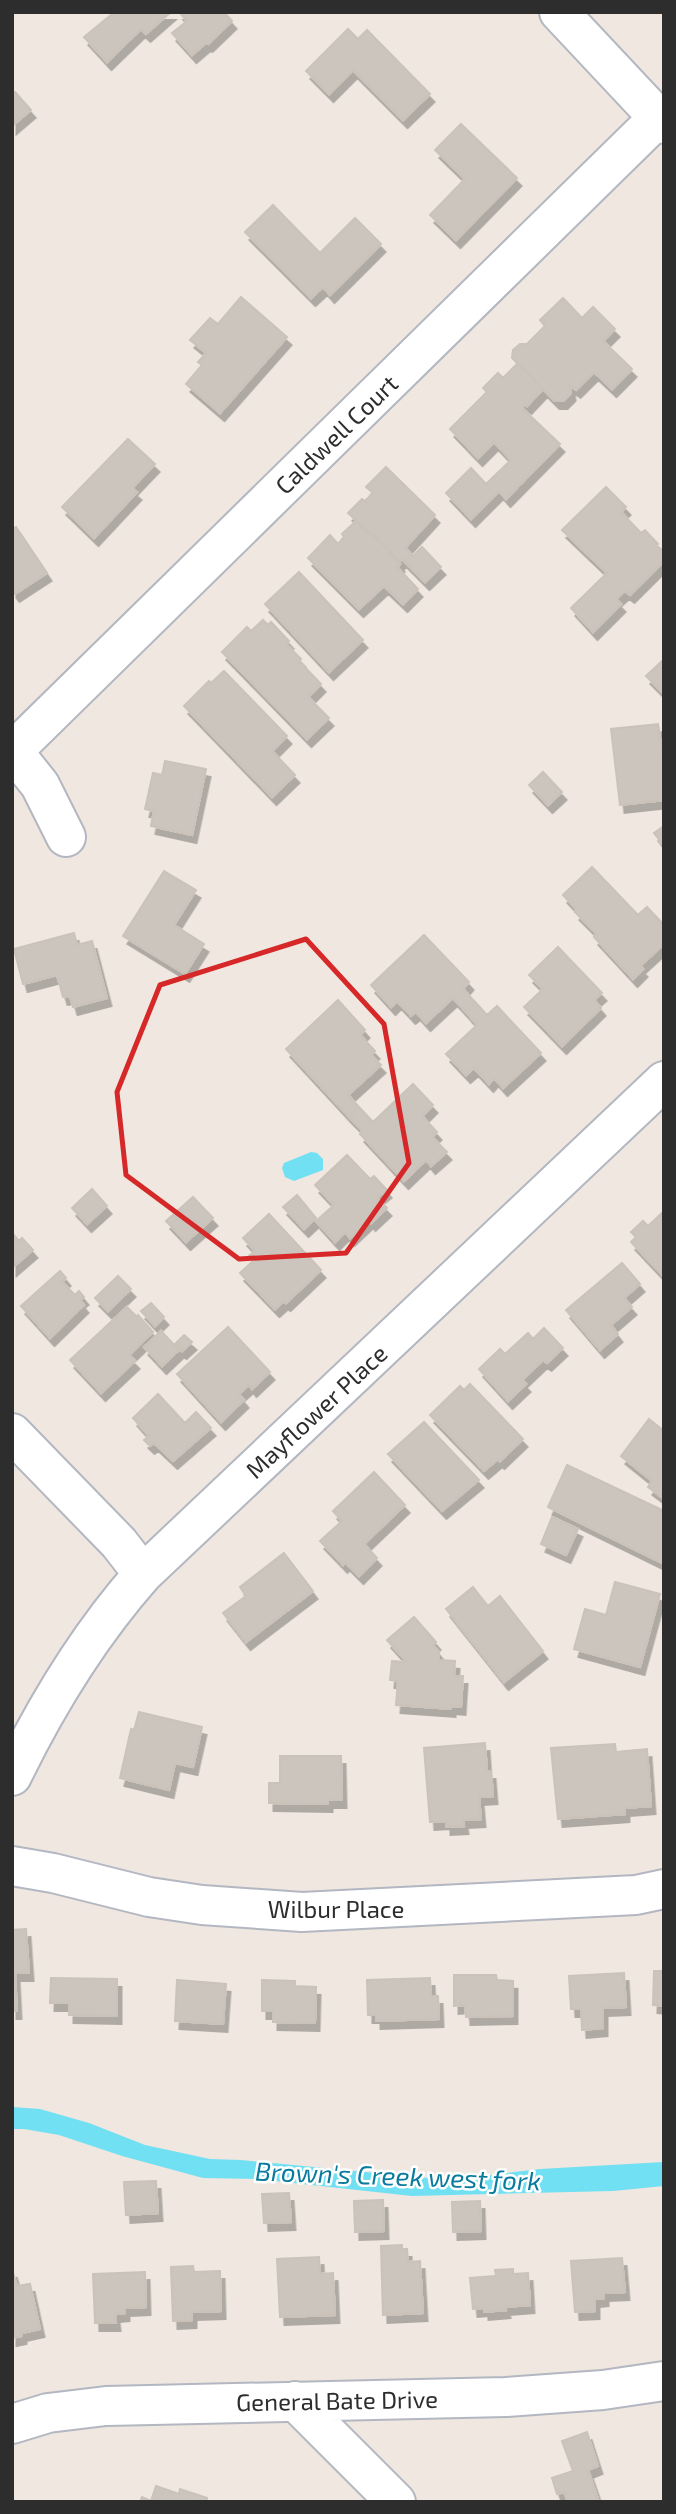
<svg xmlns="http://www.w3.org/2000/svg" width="676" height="2514" font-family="'Exo 2',sans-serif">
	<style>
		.water { fill: #71e0f3 }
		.building { fill: #cbc5be; stroke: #cbc2b9; stroke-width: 2; filter: url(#shadow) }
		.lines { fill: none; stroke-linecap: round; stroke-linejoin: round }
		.minor-casing { stroke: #b3b7c1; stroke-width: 42 }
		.minor { stroke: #fff; stroke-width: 38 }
		.marked { fill: none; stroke: #d62828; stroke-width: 5; stroke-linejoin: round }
		.labels { text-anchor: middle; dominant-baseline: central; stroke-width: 5; stroke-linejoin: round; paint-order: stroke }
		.street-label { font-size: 24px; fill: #2d2d2d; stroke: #fff }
		.water-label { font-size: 26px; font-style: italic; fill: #097c9e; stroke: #fff }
	</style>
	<defs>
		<filter id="shadow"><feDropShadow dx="4.5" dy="8" stdDeviation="0" flood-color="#0004"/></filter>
	</defs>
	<rect width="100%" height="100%" fill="#efe7e0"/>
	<path class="water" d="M311,1152L317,1153L323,1159V1170L294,1181L285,1177L282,1168L284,1163Z
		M12,2107L40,2109L89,2123L145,2145L210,2159L241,2160L449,2180L540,2169L664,2162V2186L613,2191L412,2196L257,2179L203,2178L122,2156L59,2135L24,2129H12Z"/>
	<path class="building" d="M110,12H171L146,34L141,29L107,62L84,37L112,14Z
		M179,12H224L232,21L208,44L206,43L192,55L172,33L187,21Z
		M348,29L358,39L367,30L430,94L403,120L353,70L329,94L306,71Z
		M15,92L31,110L12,126V94Z
		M461,124L517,178L456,240L430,215L465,179L435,150Z
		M273,205L320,253L355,218L381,244L330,295L323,287L311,298L245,232Z
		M241,297L287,337L220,413L186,384L202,365L198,362L206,353L190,340L210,318L218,324Z
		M563,298L582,318L593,307L615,329L603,341L632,369L612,389L594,372L576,390L570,385L571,393L563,401H555L512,358L513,350L520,344H527L545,326L540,320Z
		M518,363L543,389L527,406L525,404L522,408L560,444L506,499L499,491L471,519L446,493L471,468L486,484L511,460L494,442L478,458L450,429L487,392L483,388L498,373L503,378Z
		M128,439L155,464L132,488L137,492L94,538L62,507Z
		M386,467L435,515L405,548L413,556L422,547L441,567L425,582L402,559L400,561L348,513L362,499L365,501L373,493L366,487Z
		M606,487L626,507L621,512L641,533L645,530L658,544L656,545L664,552V561L630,595L625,591L616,599L621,604L593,632L571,608L607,573L562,530Z
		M356,521L370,535L372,533L392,553L390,554L400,564L397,567L418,589L403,604L384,586L359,609L308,558L330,535L338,544L344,537L342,534Z
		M16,527L47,573L15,594L12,590V529Z
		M299,572L363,640L329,672L265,604Z
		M263,620L268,625L271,622L289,641L286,644L301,659L299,661L321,684L308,697L329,718L307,739L222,652L247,627L251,631Z
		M664,659V694L646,676Z
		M224,671L287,736L272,751L295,775L272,797L184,706L209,681L211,683Z
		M658,724L662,752H664V800L620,805L611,729Z
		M165,761L206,769L192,835L151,826L154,811L145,809L153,773L162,775Z
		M543,772L562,792L548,805L529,785Z
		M664,826V846L654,833Z
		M592,867L638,915L647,907L664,925V944L640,966L643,969L633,979L594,937L597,934L575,912L577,910L563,895Z
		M164,871L196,890L174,925L204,944L185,974L123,936Z
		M74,933L77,945L92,941L107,998L73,1007L70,996L63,997L57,975L23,984L14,949Z
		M424,935L469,982L463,989L476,1003L466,1012L453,998L426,1023L416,1012L411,1016L397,1001L391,1007L371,985Z
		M558,947L602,993L594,1000L601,1008L562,1046L524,1007L543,989L529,975Z
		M338,1000L365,1030L360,1035L375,1051L371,1055L381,1065L348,1095L359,1107L349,1117L286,1049Z
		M476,1003L487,1015L497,1006L541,1053L503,1088L494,1078L489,1084L474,1068L466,1075L446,1054L477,1025L466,1012Z
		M413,1084L433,1105L422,1116L437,1132L432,1137L447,1152L431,1166L426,1160L404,1181L360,1134L363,1131L349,1117L359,1107L373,1122Z
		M347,1155L370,1179L374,1176L387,1190L377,1198L387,1208L371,1223L369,1220L350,1238L345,1232L335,1242L316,1221L334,1205L315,1185Z
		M92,1189L107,1206L87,1224L72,1208Z
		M297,1195L316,1218L304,1229L283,1207Z
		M193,1197L213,1218L186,1242L166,1221Z
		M662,1213L664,1214V1277L631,1242L636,1237L631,1232L643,1221L648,1226Z
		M269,1214L321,1270L286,1303L284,1301L275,1309L240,1273L253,1261L249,1256L255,1251L243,1238Z
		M12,1233L19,1241L22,1238L33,1250L12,1268Z
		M622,1263L640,1284L624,1298L632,1307L611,1325L618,1334L600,1350L566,1310Z
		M60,1271L66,1278L62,1282L75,1295L79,1291L84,1297L80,1300L84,1305L50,1338L21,1306Z
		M118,1276L131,1289L108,1311L95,1298Z
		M151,1303L164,1317L155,1326L141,1311Z
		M127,1307L137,1317L138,1315L153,1332L129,1355L135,1361L101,1393L70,1360Z
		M228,1327L270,1372L252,1389L249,1385L239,1394L244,1400L221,1422L177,1374Z
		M544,1328L563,1348L547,1363L543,1360L522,1380L526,1384L508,1401L479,1369L500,1349L505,1354L528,1333L533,1339Z
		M161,1331L179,1350L162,1366L144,1347Z
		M184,1335L192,1342L182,1351L175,1344Z
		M470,1384L523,1439L500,1461L498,1459L484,1471L430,1415L460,1386L464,1390Z
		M158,1394L185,1423L196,1412L211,1428L173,1461L154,1443L150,1446L144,1440L149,1436L133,1418Z
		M649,1419L664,1431V1499L648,1487L652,1481L621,1456Z
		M424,1422L479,1480L442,1511L388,1454Z
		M567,1465L664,1511V1564L548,1507Z
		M374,1472L405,1505L364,1544L377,1558L359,1576L345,1562L343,1565L320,1541L342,1521L333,1511Z
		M552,1517L578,1529L566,1555L541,1544Z
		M284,1553L313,1591L246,1642L223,1613L246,1596L240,1587Z
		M615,1582L660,1594L640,1667L574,1649L585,1609L606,1615Z
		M473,1587L488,1606L500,1596L543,1651L504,1682L446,1609Z
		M414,1617L436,1642L433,1645L439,1652V1660L455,1661L454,1676H463L461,1707L451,1706V1709L396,1705L398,1681L390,1680L392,1661L407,1662L387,1640Z
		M139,1712L202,1727L193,1767L175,1763L169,1790L120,1778L131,1729L134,1730Z
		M485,1743L487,1771H491L493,1796L479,1797L481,1819L463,1820L464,1826L446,1827V1821L430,1822L424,1748Z
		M615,1744L616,1752L647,1749L651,1806L625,1808V1814L558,1819L551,1748Z
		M280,1756H341L342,1800H328V1804L269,1803V1783H280Z
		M26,1929L29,1973H15L17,2011H12V1930Z
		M654,1971H664V2006L653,2005Z
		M624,1973L626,2007L603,2008V2028L582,2030L581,2009H571L569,1976Z
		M454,1975H496L497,1980L513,1981V2016L466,2017L465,2005L454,2006Z
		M51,1978L117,1979V2016L69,2015V2003H50Z
		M430,1978L431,1996H438L439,2019L376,2021V2015H368L367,1980Z
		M177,1980L226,1984L223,2024L175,2021Z
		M262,1980L295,1981V1986L316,1987L315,2023L273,2022V2011H262Z
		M156,2181L158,2213L126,2215L124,2182Z
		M289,2193L291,2222L264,2223L262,2194Z
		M383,2200L384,2231L355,2232L354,2201Z
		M480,2201L481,2231L453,2232L452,2202Z
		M402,2245V2249H407L408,2262L420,2261L423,2313L383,2315L381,2246Z
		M319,2257L320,2274L333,2273L335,2315L280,2317L277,2259Z
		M622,2258L625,2292L604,2293V2298L595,2299V2311L575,2312L571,2261Z
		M193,2266L194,2272L220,2271L221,2311L192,2312V2320L173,2321L171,2267Z
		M12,2269L17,2286L30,2284L40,2329L22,2333V2336L12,2338Z
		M513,2269V2274L528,2273L530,2305L505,2307L506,2310L484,2312V2308L473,2309L470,2278L496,2276L495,2270Z
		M145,2272L146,2307L125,2308V2313L115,2314L116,2323H95L93,2274Z
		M587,2432L598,2466L588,2470L599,2502H568L564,2492L557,2494L552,2478L573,2471L562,2441Z
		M156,2486L179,2494L180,2489L207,2498L206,2502H140L142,2497L151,2501Z"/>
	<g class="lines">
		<defs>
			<path id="minor" d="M559,12L664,124
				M12,750L40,785L66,837
				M13,751L658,118
				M12,1433L119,1543L143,1574
				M12,1776C47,1704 90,1634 143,1574L664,1081
				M12,1866L53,1873L149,1897L202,1905L302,1912L636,1895L664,1889
				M295,2401L396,2502
				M12,2424L48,2413L106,2406L506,2397L603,2390L664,2381"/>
		</defs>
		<use href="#minor" class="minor-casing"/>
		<use href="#minor" class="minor"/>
	</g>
	<path class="marked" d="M306,939L384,1024L409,1163L346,1253L239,1259L126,1175L117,1092L160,985Z"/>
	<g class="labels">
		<g class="street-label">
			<text transform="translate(336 434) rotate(-44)">Caldwell Court</text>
			<text transform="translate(316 1411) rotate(-43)">Mayflower Place</text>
			<text x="336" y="1908">Wilbur Place</text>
			<text transform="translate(337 2400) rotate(-1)">General Bate Drive</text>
		</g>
		<g class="water-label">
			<text transform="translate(398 2175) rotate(2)">Brown's Creek west fork</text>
		</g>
	</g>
	<rect width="676" height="2514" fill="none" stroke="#2d2d2d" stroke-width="28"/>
</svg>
